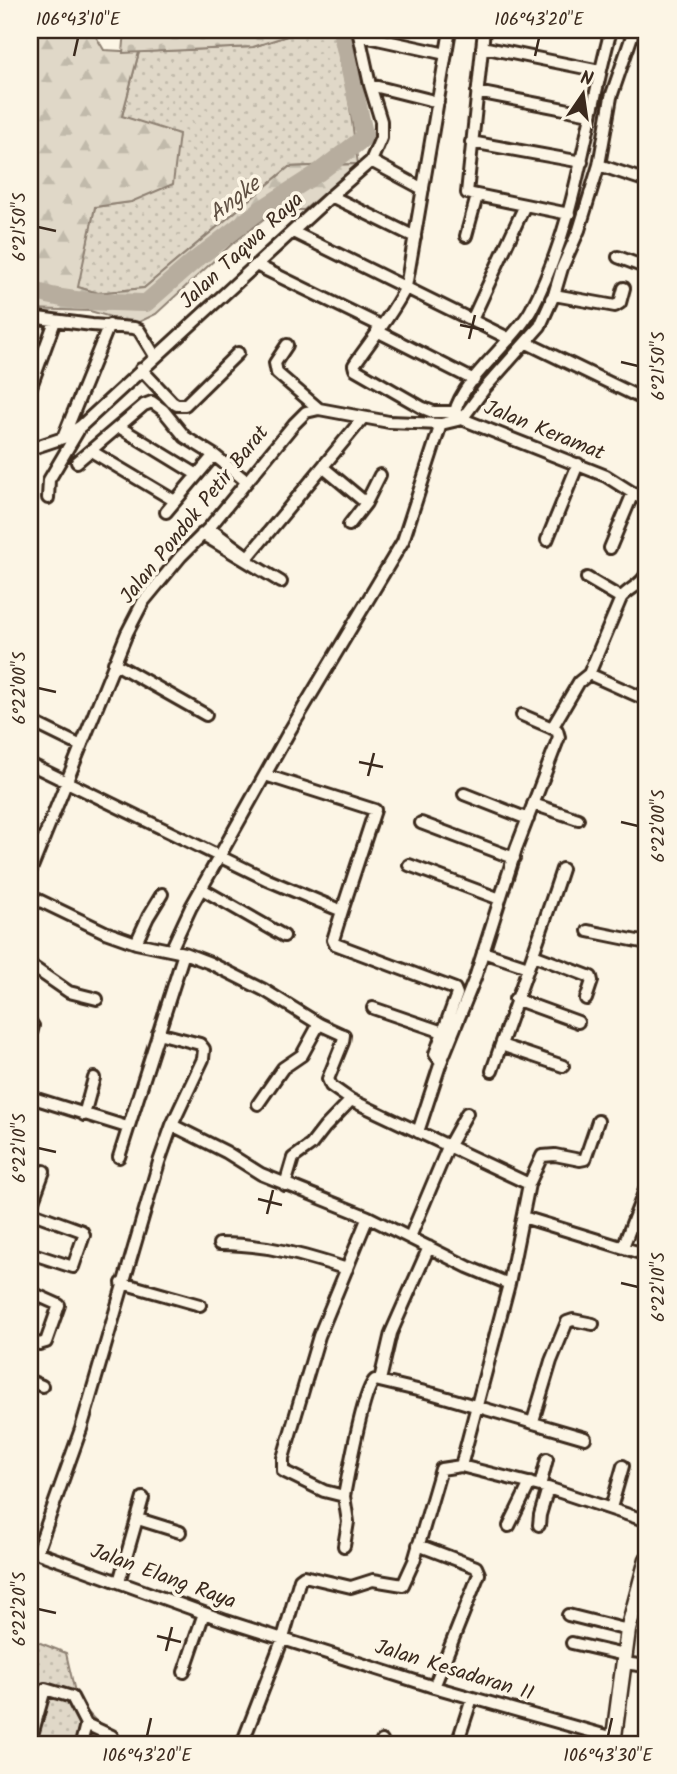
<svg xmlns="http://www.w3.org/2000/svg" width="677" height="1774" font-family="Kalam,sans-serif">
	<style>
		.grass { fill: url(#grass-dots); stroke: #8e8173; stroke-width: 2 }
		.forest { fill: url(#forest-firs); stroke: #8e8173; stroke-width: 2 }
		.cemetery { fill: url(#cemetery-stones); stroke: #8e8173; stroke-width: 2 }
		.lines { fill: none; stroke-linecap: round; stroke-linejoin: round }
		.river { stroke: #b7ad9e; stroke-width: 18 }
		.minor-casing { stroke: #3b2a1e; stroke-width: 16 }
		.major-casing { stroke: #3b2a1e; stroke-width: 19 }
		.minor { stroke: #fcf5e5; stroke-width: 10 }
		.major { stroke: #fcf5e5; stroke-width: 14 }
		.ticks { fill: none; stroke: #3b2a1e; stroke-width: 2.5 }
		.labels { text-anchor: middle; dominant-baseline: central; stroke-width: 7; stroke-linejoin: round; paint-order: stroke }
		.street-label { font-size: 21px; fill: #3b2a1e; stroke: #fcf5e5 }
		.water-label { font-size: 23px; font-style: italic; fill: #605144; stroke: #fcf5e5 }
		.neatline { fill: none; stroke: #3b2a1e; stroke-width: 2.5 }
		.ticks-label { font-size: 18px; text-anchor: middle; fill: #3b2a1e }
	</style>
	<defs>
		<pattern id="grass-dots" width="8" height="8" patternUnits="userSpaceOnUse" patternTransform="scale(1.75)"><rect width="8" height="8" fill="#e0d8c8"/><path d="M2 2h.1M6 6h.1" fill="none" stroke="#c1baab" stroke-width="1.8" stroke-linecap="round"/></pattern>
		<pattern id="forest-firs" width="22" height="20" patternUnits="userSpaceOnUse" patternTransform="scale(1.75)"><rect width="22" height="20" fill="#e0d8c8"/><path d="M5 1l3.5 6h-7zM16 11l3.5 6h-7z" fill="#c1baab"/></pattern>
		<pattern id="cemetery-stones" width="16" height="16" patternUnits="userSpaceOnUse" patternTransform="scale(1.75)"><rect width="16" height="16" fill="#e0d8c8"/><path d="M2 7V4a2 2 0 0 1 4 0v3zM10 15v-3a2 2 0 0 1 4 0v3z" fill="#c1baab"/></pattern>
	</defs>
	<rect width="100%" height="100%" fill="#fcf5e5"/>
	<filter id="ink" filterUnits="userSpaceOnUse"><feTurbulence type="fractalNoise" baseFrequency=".0143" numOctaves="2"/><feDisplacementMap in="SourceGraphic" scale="14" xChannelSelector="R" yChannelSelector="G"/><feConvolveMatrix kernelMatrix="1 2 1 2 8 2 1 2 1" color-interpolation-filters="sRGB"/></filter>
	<g filter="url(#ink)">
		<path class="grass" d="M305,30H339L358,164L289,167L144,288L98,293L77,287L95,207L131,202L122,116L139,52L253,47Z
			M30,1639L66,1653L77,1701L116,1742L128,1744H30Z"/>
		<path class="forest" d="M30,30H64L95,35L104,50L139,52L122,116L179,134L173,184L131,202L95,207L78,287L98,293L144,288L289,167L358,164L304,210H275L232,244L156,314L135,324L90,311L30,309Z"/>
		<path class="cemetery" d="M125,30H305L253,47L123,53Z"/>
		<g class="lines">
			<path class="river" d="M30,289C65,304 108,301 146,303L194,261L260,210L318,173L365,137L341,30"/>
			<defs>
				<path id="minor" d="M450,30L406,287C392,315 372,339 354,365L355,369L423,408L433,412H455L462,419L606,476L647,502
					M484,30L467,193L569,214
					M359,35L446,54
					M482,47L600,71
					M370,85L438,102
					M477,92L590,114
					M471,142L582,162
					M371,161L423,189
					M599,165L647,181
					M331,196L415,237
					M293,232L510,339
					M466,236L477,196
					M618,257L647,268
					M256,265L381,326
					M551,299L554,295L615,306L620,303L624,288
					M30,317L92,325L134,328L139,330L155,356
					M472,320L525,205
					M377,331L474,380
					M527,343L647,401
					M287,345L275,363L277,373L319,409
					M141,369L172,402L177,405H185L238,353
					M30,389L55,321
					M455,412C463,378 513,343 531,310C577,223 585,124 611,30
					M462,419L485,388L540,326L554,295L562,268L579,230L599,165L611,97L634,30
					M119,427L196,474
					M63,438L109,325
					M30,449L63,438L81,426L331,196L371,161L381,138V121L370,85L358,30
					M91,451L175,501
					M77,462L144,405L152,402L163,410L185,437L214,455L246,481
					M324,468L366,503
					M48,498L49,480L78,431
					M166,512L214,455
					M349,525L366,503L380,475
					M209,528L248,557L363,418
					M202,534L281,582
					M547,540L578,464
					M610,548L633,493
					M587,578L621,598
					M114,663L206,715
					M589,674L621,598C629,588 644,584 647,572
					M589,674L647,700
					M30,721L81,746
					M552,728L579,682L589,674
					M30,764L268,880L342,911L333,940L335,944L455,989L457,994L435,1054L441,1062
					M265,775L375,810L342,911
					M464,794L528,819
					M533,804L578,819
					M421,823L514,858
					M409,865L500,899
					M30,872L127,633L143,602L181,556L209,528L294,424L306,412L319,409L389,422L441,424L462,419
					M202,889L284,936
					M30,896L105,932L136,943L184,953L210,963L264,990L319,1024L341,1034L344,1035L343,1042L328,1079L331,1086L351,1100L529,1184
					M588,931L647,943
					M136,943L148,917L162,894
					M171,950L191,907L289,732L403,541L441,424
					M483,952L528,967
					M533,955L591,977L592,981L586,999
					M30,965L69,992L97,999
					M515,999L578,1022
					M373,1008L443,1032
					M30,1022L33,1026L30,1037
					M501,1045L563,1066
					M492,1071C515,1003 540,937 562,869
					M30,1097L127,1127
					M258,1104L283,1068L302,1055L319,1024
					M84,1115L94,1078
					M172,1125L226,1152L261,1174L368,1217L468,1267L509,1284
					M418,1132L441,1062L475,978L516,849L559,737L557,730L522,715
					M119,1157L184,953
					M285,1185L293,1158L311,1145L325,1127L351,1100
					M30,1209L44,1171
					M30,1212L82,1231L84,1235L73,1267L30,1253
					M368,1217L319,1336L283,1458V1471L324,1491L344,1496C348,1476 363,1389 375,1380L434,1394L585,1438
					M523,1217L647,1255
					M410,1237L448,1147L467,1113
					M219,1244C265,1244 304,1255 347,1269
					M623,1247L647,1185
					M122,1283L200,1305
					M30,1292L59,1305L46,1342L39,1344L30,1340
					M380,1380L391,1333L429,1247
					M30,1381L42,1386
					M533,1421L551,1361L567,1322L573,1320L593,1324
					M461,1466L509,1284L529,1184L542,1156L555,1155L580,1160L585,1159L598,1121
					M540,1486L547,1459
					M344,1496L348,1522L344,1546
					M611,1508L623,1466
					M138,1519L180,1532
					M539,1525L540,1515L548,1488
					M509,1526L530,1483
					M418,1545L476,1567L479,1574L434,1687
					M30,1550L226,1621L434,1687L614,1738
					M37,1552L81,1429L159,1162L172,1125L203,1059L204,1049L200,1044L158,1033
					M119,1582L143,1498
					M568,1615L628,1630
					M572,1643L624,1655
					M623,1663L647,1666
					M184,1672L204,1613
					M30,1742L45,1689L72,1697L86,1724L112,1736L105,1744
					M81,1744L86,1724
					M242,1744L283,1638L300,1579L304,1576L351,1587L373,1580L403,1585L414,1561L441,1469L461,1466L548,1488L647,1521
					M381,1744L382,1741
					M457,1744L472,1698"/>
				<path id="major" d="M613,1744L628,1630L647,1559"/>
			</defs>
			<use href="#minor" class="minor-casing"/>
			<use href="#major" class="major-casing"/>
			<use href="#minor" class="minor"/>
			<use href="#major" class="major"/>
		</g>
	</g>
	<path class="ticks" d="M74,56L78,38M535,56L539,38M38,227L56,231M460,325L484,330M469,339L475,315M621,362L638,366M38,688L56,692M359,762L383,767M368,776L374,753M621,822L638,826M38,1148L56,1152M258,1199L282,1205M267,1214L273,1190M621,1283L638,1287M38,1609L56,1613M157,1636L181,1642M166,1651L172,1627M147,1736L151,1718M608,1736L612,1718"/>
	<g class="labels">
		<g class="street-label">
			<text transform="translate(242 251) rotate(-43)">Jalan Taqwa Raya</text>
			<text transform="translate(544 431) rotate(22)">Jalan Keramat</text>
			<text transform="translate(195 515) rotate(-51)">Jalan Pondok Petir Barat</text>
			<text transform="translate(163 1577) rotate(20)">Jalan Elang Raya</text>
			<text transform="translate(454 1671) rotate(17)">Jalan Kesadaran II</text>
		</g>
		<g class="water-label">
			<text transform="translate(235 200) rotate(-38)">Angke</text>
		</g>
	</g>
	<rect width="677" height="1774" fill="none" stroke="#fcf5e5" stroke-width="77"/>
	<g transform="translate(583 94) rotate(13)" stroke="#fcf5e5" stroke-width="5" paint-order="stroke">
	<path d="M0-5L12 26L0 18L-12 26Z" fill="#3b2a1e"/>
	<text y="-10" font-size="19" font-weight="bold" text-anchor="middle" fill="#3b2a1e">N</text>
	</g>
	<rect x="38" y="38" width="600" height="1698" class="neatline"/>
	<g class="ticks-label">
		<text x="78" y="25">106°43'10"E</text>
		<text x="539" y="25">106°43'20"E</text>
		<text transform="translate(19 227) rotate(-90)" y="6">6°21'50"S</text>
		<text transform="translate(658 366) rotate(-90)" y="6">6°21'50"S</text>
		<text transform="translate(19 688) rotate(-90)" y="6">6°22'00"S</text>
		<text transform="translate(658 826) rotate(-90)" y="6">6°22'00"S</text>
		<text transform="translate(19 1148) rotate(-90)" y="6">6°22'10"S</text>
		<text transform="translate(658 1287) rotate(-90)" y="6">6°22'10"S</text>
		<text transform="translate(19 1609) rotate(-90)" y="6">6°22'20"S</text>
		<text x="147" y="1761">106°43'20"E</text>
		<text x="608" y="1761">106°43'30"E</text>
	</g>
</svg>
